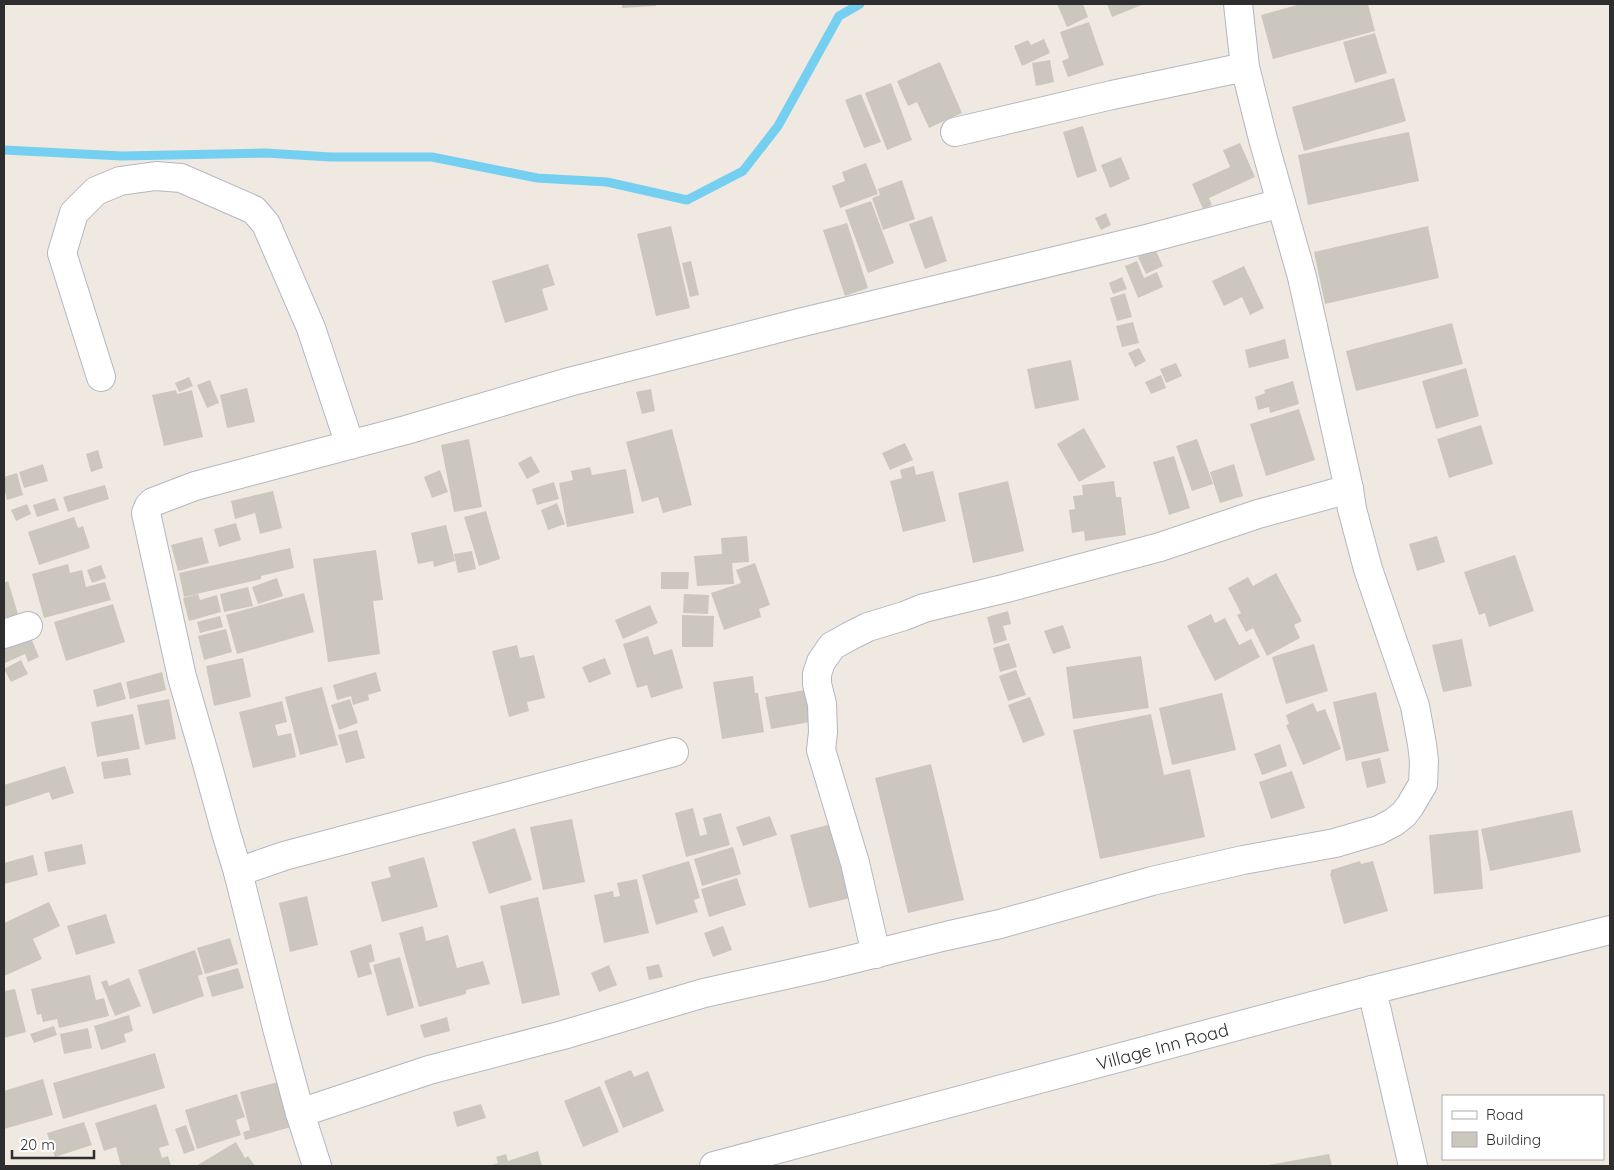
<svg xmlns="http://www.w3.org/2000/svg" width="1614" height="1170" font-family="Quicksand,sans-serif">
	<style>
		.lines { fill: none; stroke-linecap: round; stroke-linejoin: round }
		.stream { stroke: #75cff0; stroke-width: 9 }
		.building { fill: #cbc7bf }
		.minor-casing { stroke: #b4b7c1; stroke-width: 30 }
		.minor { stroke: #fff; stroke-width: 28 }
		.labels { text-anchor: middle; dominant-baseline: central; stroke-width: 4; stroke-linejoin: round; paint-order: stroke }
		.street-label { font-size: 18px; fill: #2e2e2e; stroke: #fff }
	</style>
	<rect width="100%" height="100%" fill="#efe9e1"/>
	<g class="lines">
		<path class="stream" d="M4,150L122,156L265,153L331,157H432L537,178L607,182L687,200L743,171L778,126L839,16L860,4"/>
	</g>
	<path class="building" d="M622,4H655L656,6L622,8Z
		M1057,4H1083L1088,17L1067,27Z
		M1107,4H1144L1112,17Z
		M1301,4H1368L1375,31L1273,59L1261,15Z
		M1089,22L1104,65L1068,77L1062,61L1069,58L1060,32Z
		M1375,33L1387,73L1355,83L1343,42Z
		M1044,39L1050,53L1022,66L1014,46L1028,40L1031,45Z
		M1050,60L1054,82L1036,86L1032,63Z
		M940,62L962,113L929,128L917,102L908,106L897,81Z
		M1394,78L1406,121L1304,151L1292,107Z
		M891,83L912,140L887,150L865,93Z
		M861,94L881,142L864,148L845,100Z
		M1083,126L1097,171L1077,178L1063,132Z
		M1409,132L1419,181L1308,205L1298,155Z
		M1240,143L1255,177L1209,198L1212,205L1203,209L1192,184L1230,167L1223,150Z
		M1121,157L1130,179L1110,188L1101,165Z
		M866,163L878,194L840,208L832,186L845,181L842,172Z
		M902,180L915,219L883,230L872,198L880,195L878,189Z
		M871,201L894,263L868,273L845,210Z
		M1106,213L1111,225L1101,230L1095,218Z
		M932,216L947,261L925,269L909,224Z
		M847,223L868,288L845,296L823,230Z
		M671,226L690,308L656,316L637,234Z
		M1428,226L1439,278L1325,304L1314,252Z
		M1155,249L1163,266L1146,274L1138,257Z
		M691,261L699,295L690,297L682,263Z
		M1137,261L1144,278L1157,272L1163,287L1138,298L1125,266Z
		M548,264L555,285L542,289L548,310L505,323L492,281Z
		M1244,266L1264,308L1250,315L1242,297L1224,306L1212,281Z
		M1122,277L1127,289L1113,294L1109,283Z
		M1125,293L1132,317L1117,321L1110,298Z
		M1133,322L1139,343L1122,347L1116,326Z
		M1452,323L1463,364L1356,391L1346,351Z
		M1285,339L1289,358L1249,368L1245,350Z
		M1139,348L1146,361L1135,367L1128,353Z
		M1071,360L1079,400L1035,409L1027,369Z
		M1176,363L1182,376L1166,383L1160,369Z
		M1466,368L1479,416L1436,429L1422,381Z
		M1161,375L1166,388L1151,394L1145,382Z
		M189,377L193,386L179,392L175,383Z
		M210,380L219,403L207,408L197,385Z
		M1293,381L1299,404L1270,413L1269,407L1258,410L1255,397L1265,393L1264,390Z
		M247,388L255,422L227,428L220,395Z
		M651,389L655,411L642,414L636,392Z
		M176,390L177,394L192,390L203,437L164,446L152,395Z
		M1299,409L1315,460L1266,476L1250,424Z
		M1481,425L1493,464L1449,478L1437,439Z
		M1084,428L1106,467L1079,482L1057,444Z
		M672,429L692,505L663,513L658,497L642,502L626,442Z
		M469,439L482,507L454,512L441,445Z
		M1197,439L1213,484L1192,491L1176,446Z
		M905,443L913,460L890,470L882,453Z
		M98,450L103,468L91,472L86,454Z
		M531,456L540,472L527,479L518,463Z
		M1174,456L1190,508L1169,515L1153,462Z
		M43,464L48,481L24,488L19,472Z
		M1234,464L1243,496L1220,503L1210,472Z
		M914,466L916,475L933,471L946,521L903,532L890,481L902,478L900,470Z
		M590,467L592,475L626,469L634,513L567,527L559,483L573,480L571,471Z
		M440,470L448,492L432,498L424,477Z
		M17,473L23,495L7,500L4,488V477Z
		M1008,481L1024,551L973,563L958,493Z
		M1114,481L1116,497H1121L1126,535L1085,541L1084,531L1072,533L1069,510L1075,509L1073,496L1083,495L1082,485Z
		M554,482L559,499L537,505L532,489Z
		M105,485L109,499L68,512L63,497Z
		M273,491L282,528L260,534L255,513L235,519L231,501Z
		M55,498L59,510L37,517L33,505Z
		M557,503L565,524L548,530L541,510Z
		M27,504L31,514L16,521L11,510Z
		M486,511L500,559L479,566L464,517Z
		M74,517L78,528L83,526L90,548L39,565L28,532Z
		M236,523L241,540L219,547L214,529Z
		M446,525L455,561L434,567L433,561L418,564L411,533Z
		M747,536L749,562L732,563L734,584L697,586L694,556L722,554L721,538Z
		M1437,536L1445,562L1417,571L1409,544Z
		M202,537L209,563L178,571L171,545Z
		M290,548L294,568L261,576V579L184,597L179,573Z
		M376,550L383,600L373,601L380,654L328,662L313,559Z
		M472,551L476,569L458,573L454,554Z
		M1515,555L1534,611L1489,627L1485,613L1479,615L1464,572Z
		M755,563L770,605L759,609L761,617L724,630L711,593L741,583L736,570Z
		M68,564L70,573L82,570L86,587L105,582L111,600L44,618L32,574Z
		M101,565L106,578L92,583L87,570Z
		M661,572H689L688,589H661Z
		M1276,573L1302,621L1294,625L1300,638L1267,656L1253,628L1246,632L1237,615L1241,613L1228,588L1248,577L1253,586Z
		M277,578L283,596L258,604L252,587Z
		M8,581L21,624L4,630V583Z
		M248,587L253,606L224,612L220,594Z
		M304,593L314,632L237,654L226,615Z
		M198,594L200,600L217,595L221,612L189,621L183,598Z
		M684,594L709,595L708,614L683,613Z
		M113,604L125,642L66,661L54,622Z
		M650,605L658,623L623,639L615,620Z
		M1008,611L1011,624L1003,626L1007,640L994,644L987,617Z
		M1211,614L1215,623L1225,618L1239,645L1251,639L1260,657L1215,681L1187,626Z
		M682,615L714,616L713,647H682Z
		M220,616L223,627L200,633L197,622Z
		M1063,625L1071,648L1053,654L1044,631Z
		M226,629L232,652L204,660L198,636Z
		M29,633L39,657L28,662L25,654L5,663L4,645Z
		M648,636L654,655L672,649L683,688L651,698L647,685L637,688L623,644Z
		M1462,639L1472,686L1443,692L1432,645Z
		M1009,643L1017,667L1000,672L993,648Z
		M1314,644L1328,691L1286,704L1272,657Z
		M517,645L520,658L534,655L545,698L527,702L529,711L509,717L492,651Z
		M1141,656L1149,708L1073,719L1066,667Z
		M243,658L251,697L214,706L206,666Z
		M605,658L611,674L589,683L582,667Z
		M21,660L28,674L11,682L4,669Z
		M1016,670L1026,695L1008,701L999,676Z
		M162,672L166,690L130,699L126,682Z
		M376,672L381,691L368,695L369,700L353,705L351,696L337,700L333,685Z
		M753,676L755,693H758L764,732L722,739L713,682Z
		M121,682L126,699L97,707L93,690Z
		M322,687L338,745L300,755L285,697Z
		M811,689L816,721L771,729L765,697Z
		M1376,692L1389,751L1346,761L1333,702Z
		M1222,693L1236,750L1172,765L1159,708Z
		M1030,697L1045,735L1023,743L1008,705Z
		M169,699L176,739L145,745L137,705Z
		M350,699L358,723L339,730L331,705Z
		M282,701L287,722L275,725L278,736L291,733L296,757L253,768L239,712Z
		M1313,703L1317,712L1325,709L1341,749L1303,765L1286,725L1289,724L1286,715Z
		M133,714L140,749L97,757L91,722Z
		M1151,714L1164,775L1190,769L1205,837L1100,859L1073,730Z
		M357,730L365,758L346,763L338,735Z
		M1280,744L1287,766L1262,775L1254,754Z
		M128,758L131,775L104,779L101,762Z
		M1380,758L1386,783L1367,788L1361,762Z
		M931,764L964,900L908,913L875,778Z
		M65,766L74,793L52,800L49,792L4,807V785Z
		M1292,771L1305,808L1271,819L1259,782Z
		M693,808L700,836L707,834L703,818L721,813L730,845L686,857L675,813Z
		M1572,810L1581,852L1490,871L1481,829Z
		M770,816L777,835L743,846L736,827Z
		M572,819L585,882L543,890L530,827Z
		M831,824L850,898L809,908L790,835Z
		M515,828L532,880L489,894L472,842Z
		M1478,830L1483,889L1434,894L1429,835Z
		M82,844L86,864L48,872L44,852Z
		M733,847L741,874L702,886L694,859Z
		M33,855L38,875L4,884V863Z
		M424,857L438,907L382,922L371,882L391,877L388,867Z
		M689,861L700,898L694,900L698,912L656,925L642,875Z
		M1360,861L1361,864L1373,861L1388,911L1344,924L1330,874L1331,873V870Z
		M737,878L746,905L709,917L701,889Z
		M637,879L649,933L604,943L594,895L613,891L614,897L620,896L617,883Z
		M307,896L318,945L290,952L279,903Z
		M538,897L560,995L522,1004L500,906Z
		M49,902L60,926L33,939L42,959L4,976V923Z
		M106,914L115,943L76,955L67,926Z
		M423,926L426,941L448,935L457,968L483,961L490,984L466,990V994L419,1007L399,933Z
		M723,926L732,950L713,957L704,933Z
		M230,938L238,964L205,974L197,948Z
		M371,944L375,961L369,963L372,974L358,978L350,951Z
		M195,950L203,974L198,976L204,996L153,1014L138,970Z
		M400,957L414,1008L387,1016L373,965Z
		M659,964L663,977L649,980L646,967Z
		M609,965L617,985L599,992L591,973Z
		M238,968L244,988L212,997L206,977Z
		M90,975L96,1000L104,998L109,1016L59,1028L57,1019L43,1022L41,1014L37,1015L31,989Z
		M129,978L141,1006L115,1016L101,982L107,980L109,986Z
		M15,989L26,1032L4,1038V991Z
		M129,1015L133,1031L124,1034L126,1042L101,1050L94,1026Z
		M447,1017L450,1031L424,1038L420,1025Z
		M54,1026L57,1035L34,1043L30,1034Z
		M88,1028L92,1048L64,1054L60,1034Z
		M155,1053L165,1088L63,1119L53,1083Z
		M631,1070L634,1077L648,1071L664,1111L623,1128L604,1081Z
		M43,1079L53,1115L4,1129V1091Z
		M278,1082L291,1127L245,1140L243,1132L250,1130L240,1092Z
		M600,1086L619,1132L583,1147L564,1101Z
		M237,1094L245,1117L236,1120L241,1135L197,1149L185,1110Z
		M156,1104L169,1145L159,1148L162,1158L168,1156L171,1166H121L116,1147L104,1151L95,1123Z
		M481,1104L486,1118L457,1127L453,1112Z
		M84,1122L92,1145L55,1157L47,1133Z
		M186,1125L195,1150L184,1154L175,1129Z
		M236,1142L245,1158L248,1156L255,1166H196Z
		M538,1151L542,1166H489L498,1163L496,1157L506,1154L508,1161Z
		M1329,1154L1332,1166H1268V1165Z"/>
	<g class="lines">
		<defs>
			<g id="minor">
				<path d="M955,132L1112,95L1245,67"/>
				<path d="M101,377L62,253L74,213L96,191L120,181L156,176L181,178L254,210L266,224L311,328L350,445"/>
				<path d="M4,634L28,626"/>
				<path d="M238,872L284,856L674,752"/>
				<path d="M876,954L855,863L821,750L823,732L822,704L817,684V674L821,662L832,646L850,636L868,627L904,616L924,608L1007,588L1160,547L1258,514L1349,489"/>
				<path d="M1372,990L1413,1166"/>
				<path d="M300,1113L277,1028L238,872L227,836L206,760L182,677L146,513L149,506L153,502L195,486L406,430L569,382L799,323L1150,238L1281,203"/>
				<path d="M317,1166L300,1113L429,1070L563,1035L704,993L825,966L946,936L1000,924L1152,881L1243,860L1335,843L1379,830L1394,822L1404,814L1410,806L1423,784L1424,761L1422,744L1415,706L1368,569L1352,509L1349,489L1302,277L1263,139L1245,67L1238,4"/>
				<path id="s1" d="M714,1166L1372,990L1610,930"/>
			</g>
		</defs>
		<use href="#minor" class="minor-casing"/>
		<use href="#minor" class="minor"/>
	</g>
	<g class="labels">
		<g class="street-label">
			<text stroke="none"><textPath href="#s1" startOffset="464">Village Inn Road</textPath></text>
		</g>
	</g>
	<rect width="1614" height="1170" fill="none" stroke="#2e2e2e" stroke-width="10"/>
	<rect x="1442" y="1095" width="162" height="65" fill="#ffffff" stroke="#ababab"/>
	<rect x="1452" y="1111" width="25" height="8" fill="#ffffff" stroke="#ababab"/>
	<text x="1486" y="1120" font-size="15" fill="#2e2e2e">Road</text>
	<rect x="1452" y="1132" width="25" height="15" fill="#cbc7bf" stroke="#ababab"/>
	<text x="1486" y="1145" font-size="15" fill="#2e2e2e">Building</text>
	<path d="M12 1150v8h82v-8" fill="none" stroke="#2e2e2e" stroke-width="2.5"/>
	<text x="20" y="1150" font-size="15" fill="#2e2e2e" stroke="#ffffff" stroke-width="4" paint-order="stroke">20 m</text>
</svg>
